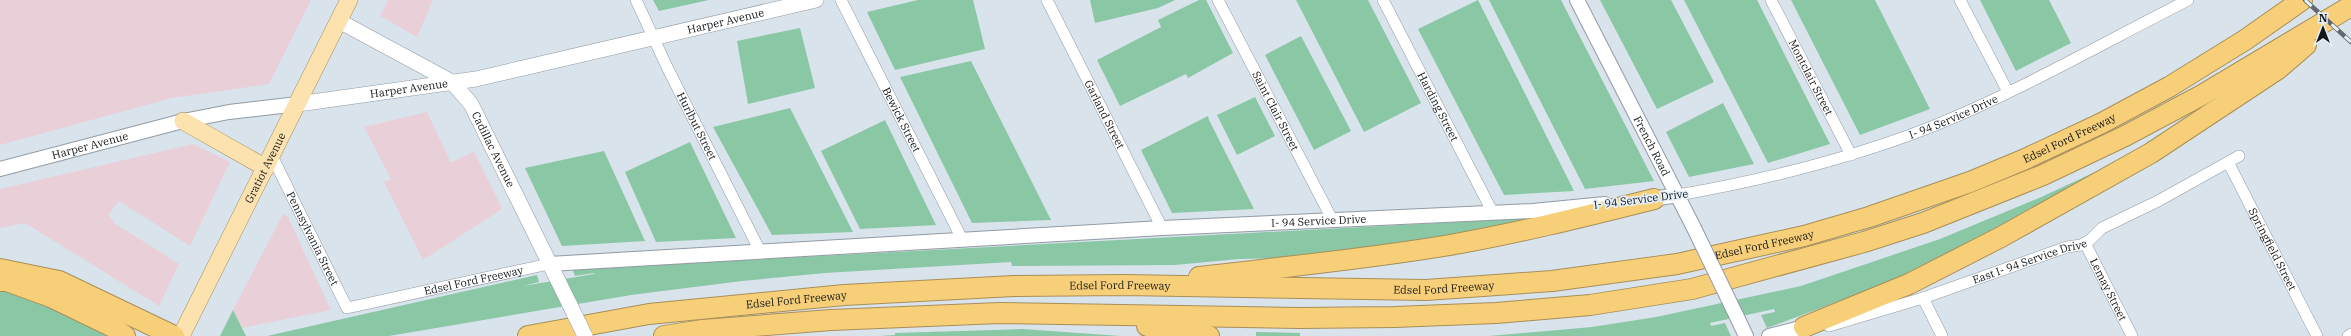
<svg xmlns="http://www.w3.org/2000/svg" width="2351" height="336" font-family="'IBM Plex Serif',serif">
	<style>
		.commercial { fill: #e9d0d8 }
		.green { fill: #8ac7a5 }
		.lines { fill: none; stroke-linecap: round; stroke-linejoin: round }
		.minor-casing { stroke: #929ba4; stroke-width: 12 }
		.tertiary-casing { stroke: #929ba4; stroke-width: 16 }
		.secondary-casing { stroke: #929ba4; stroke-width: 16 }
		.primary-casing { stroke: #a88f58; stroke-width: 18 }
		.motorway-casing { stroke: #a88f58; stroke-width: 22 }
		.minor { stroke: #fff; stroke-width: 11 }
		.tertiary { stroke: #fff; stroke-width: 14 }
		.secondary { stroke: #fff; stroke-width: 15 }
		.primary { stroke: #fbe2af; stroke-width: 17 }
		.motorway { stroke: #f8cf79; stroke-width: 20 }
		.rail-casing { stroke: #63696f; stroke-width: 4.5 }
		.rail { stroke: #e6f0f9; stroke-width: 3; stroke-dasharray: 9; stroke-linecap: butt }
		.tertiary-bridge-casing { stroke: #929ba4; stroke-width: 16; stroke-linecap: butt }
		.secondary-bridge-casing { stroke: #929ba4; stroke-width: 16; stroke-linecap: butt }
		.tertiary-bridge { stroke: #fff; stroke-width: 14 }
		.secondary-bridge { stroke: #fff; stroke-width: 15 }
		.labels { text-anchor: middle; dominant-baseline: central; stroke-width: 3.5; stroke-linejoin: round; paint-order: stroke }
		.street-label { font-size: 11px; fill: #13171a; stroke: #e6f0f9 }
	</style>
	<rect width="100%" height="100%" fill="#d9e3ec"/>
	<path class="commercial" d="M0,0H311L269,84L172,98L0,145Z
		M388,0H433L417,37L380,16Z
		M427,112L451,163L474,151L502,209L423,260L384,182L391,179L364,127Z
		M193,144L230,162L190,246L119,201L108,215L116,224L179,264L159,306L25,223L0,228V189Z
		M283,214L288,217L331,310L242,328L233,310Z"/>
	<path class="green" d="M653,0H709L659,11Z
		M918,0H973L985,49L895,70L867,12Z
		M1090,0H1175L1158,8L1095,23Z
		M1199,0H1206L1233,53L1188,78L1186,74L1120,106L1097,60L1161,27L1158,20Z
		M1296,0H1368L1421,103L1364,132Z
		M1478,0L1574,191L1504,195L1418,29Z
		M1489,0H1561L1654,181L1585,189Z
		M1600,0H1671L1714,82L1657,109Z
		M1684,0H1757L1830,144L1768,163Z
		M1791,0H1875L1930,109L1860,135Z
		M1980,0H2049L2071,43L2016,71Z
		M800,28L815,88L748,104L737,41Z
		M1301,36L1351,131L1314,150L1265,55Z
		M971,61L1051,220L972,223L900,77Z
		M1255,97L1275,136L1237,155L1217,115Z
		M1723,103L1754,164L1689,177L1666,132Z
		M790,108L853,232L772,235L713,127Z
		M1208,116L1209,120L1254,209L1172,213L1141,150Z
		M885,120L936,225L860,229L821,151Z
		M690,142L736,238L656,242L625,172Z
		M604,151L645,241L562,246L525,168Z
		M2121,160L1985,241L1866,291L1767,328L1761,315L1775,312L1774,309L1710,323L1711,326L1725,323L1731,336H1489L1592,327L1656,317L1801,286L1940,239L2039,198Z
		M1532,218L1529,221L1404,243L1284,258L1239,259L1175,265L1012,266L1011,262L825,273L742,281L631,295L389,336H267L537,275L539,282L523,286L594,274V273L575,276L572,268L632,266Z
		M0,287L12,289L110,336H0Z
		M233,310L246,336H220Z
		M1022,329L1121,336H879L895,335V333Z
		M1256,332L1300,333V336H1256Z"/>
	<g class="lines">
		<defs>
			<g id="minor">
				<path id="s1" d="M636,0L667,67L760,251"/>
				<path id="s2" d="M841,0L962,239"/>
				<path id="s3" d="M1047,0L1162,228"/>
				<path id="s4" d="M1218,0L1333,221"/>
				<path id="s5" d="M1383,0L1493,213"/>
				<path id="s6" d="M1771,0L1851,155"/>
				<path d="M1960,0L2008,92"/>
				<path id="s7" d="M272,156L347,308L549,264"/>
				<path id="s8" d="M2228,162L2317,336"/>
				<path id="s9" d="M1678,195C1764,180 1849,159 1931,127C2020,91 2103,43 2188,0"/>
				<path id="s10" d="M2085,243L2132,336"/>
				<path d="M1923,298L1942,336"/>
				<path id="s11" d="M1829,326L1923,298L2067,247L2081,245L2090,240L2102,228L2158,201L2239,156"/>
				<path d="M2348,336L2351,334"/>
			</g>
			<g id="tertiary">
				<path id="s12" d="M1577,0L1694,228"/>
				<path id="s13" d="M0,169L183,121L229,112L298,104"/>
				<path d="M1646,200L1678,195"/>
				<path id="s14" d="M549,264L1162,228L1533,211L1605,204"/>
				<path d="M1736,315L1746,336"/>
				<path d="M1769,336L1804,327"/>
			</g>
			<g id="secondary">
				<path id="s15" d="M339,21L452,82L471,104L570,305"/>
				<path id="s16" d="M298,104L476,79L816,0"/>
			</g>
			<g id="primary">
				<path d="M183,121L266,168"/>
				<path id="s17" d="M181,336L349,0"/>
			</g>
			<g id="motorway">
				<path d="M0,269L59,281L174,336"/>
				<path d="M1199,277C1283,267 1367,259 1450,245C1519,233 1586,216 1654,199"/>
				<path d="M0,281H7L51,297L113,327L125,336"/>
				<path d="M1147,326L1209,336"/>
				<path d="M1804,327L1909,284L2001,237L2151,153L2278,69L2306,45"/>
				<path id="s18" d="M528,336L649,314L844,295L1014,286L1124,285L1426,290L1552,281L1677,264L1804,236L1869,217L1970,182L2023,160L2102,123L2169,87L2245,40L2302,0"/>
				<path d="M664,336L703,330L831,320L1000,313L1299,318L1395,317L1496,313L1590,305L1692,289L1864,242L1923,223L2043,175L2125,136L2202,95L2351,6"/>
			</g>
		</defs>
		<use href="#minor" class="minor-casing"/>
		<use href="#tertiary" class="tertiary-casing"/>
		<use href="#secondary" class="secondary-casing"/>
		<use href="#primary" class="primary-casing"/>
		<use href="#motorway" class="motorway-casing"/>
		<use href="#minor" class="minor"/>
		<use href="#tertiary" class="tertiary"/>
		<use href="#secondary" class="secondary"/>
		<use href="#primary" class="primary"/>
		<use href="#motorway" class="motorway"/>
		<defs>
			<path id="rail" d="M2305,0L2351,42"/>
		</defs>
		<use href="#rail" class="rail-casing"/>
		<use href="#rail" class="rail"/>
		<defs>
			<path id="tertiary-bridge" d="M1694,228L1736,315"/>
			<path id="secondary-bridge" d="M570,305L585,336"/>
		</defs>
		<use href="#tertiary-bridge" class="tertiary-bridge-casing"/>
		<use href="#secondary-bridge" class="secondary-bridge-casing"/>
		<use href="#tertiary-bridge" class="tertiary-bridge"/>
		<use href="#secondary-bridge" class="secondary-bridge"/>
	</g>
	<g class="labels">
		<g class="street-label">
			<text stroke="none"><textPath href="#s16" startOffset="436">Harper Avenue</textPath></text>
			<text stroke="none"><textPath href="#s6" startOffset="87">Montclair Street</textPath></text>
			<text stroke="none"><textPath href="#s16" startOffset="112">Harper Avenue</textPath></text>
			<text stroke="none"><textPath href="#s5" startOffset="120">Harding Street</textPath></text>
			<text stroke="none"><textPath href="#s4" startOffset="125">Saint Clair Street</textPath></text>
			<text stroke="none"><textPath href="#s3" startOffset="128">Garland Street</textPath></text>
			<text stroke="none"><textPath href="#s9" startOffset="287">I- 94 Service Drive</textPath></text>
			<text stroke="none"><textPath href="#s2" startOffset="134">Bewick Street</textPath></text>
			<text stroke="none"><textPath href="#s1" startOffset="140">Hurlbut Street</textPath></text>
			<text stroke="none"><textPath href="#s18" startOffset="1567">Edsel Ford Freeway</textPath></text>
			<text stroke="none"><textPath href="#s13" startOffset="93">Harper Avenue</textPath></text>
			<text stroke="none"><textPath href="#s12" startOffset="164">French Road</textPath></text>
			<text stroke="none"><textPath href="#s15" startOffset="208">Cadillac Avenue</textPath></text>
			<text stroke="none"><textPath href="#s17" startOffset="188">Gratiot Avenue</textPath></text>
			<text transform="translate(1641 199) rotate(-7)">I- 94 Service Drive</text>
			<text stroke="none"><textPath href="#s14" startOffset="771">I- 94 Service Drive</textPath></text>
			<text stroke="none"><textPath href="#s7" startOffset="92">Pennsylvania Street</textPath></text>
			<text stroke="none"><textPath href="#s18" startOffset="1243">Edsel Ford Freeway</textPath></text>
			<text stroke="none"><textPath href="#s8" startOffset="98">Springfield Street</textPath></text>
			<text stroke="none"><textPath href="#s11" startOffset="211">East I- 94 Service Drive</textPath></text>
			<text stroke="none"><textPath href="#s7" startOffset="299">Edsel Ford Freeway</textPath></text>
			<text stroke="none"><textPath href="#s18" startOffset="595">Edsel Ford Freeway</textPath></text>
			<text stroke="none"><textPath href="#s18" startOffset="919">Edsel Ford Freeway</textPath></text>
			<text stroke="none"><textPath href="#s10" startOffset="52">Lemay Street</textPath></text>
			<text stroke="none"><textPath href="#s18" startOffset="271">Edsel Ford Freeway</textPath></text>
		</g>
	</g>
	<g transform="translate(2323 28)" stroke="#e6f0f9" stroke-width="3" paint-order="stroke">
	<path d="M0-3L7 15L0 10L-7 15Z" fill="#13171a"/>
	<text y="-6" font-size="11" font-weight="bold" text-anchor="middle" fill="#13171a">N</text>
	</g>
</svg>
